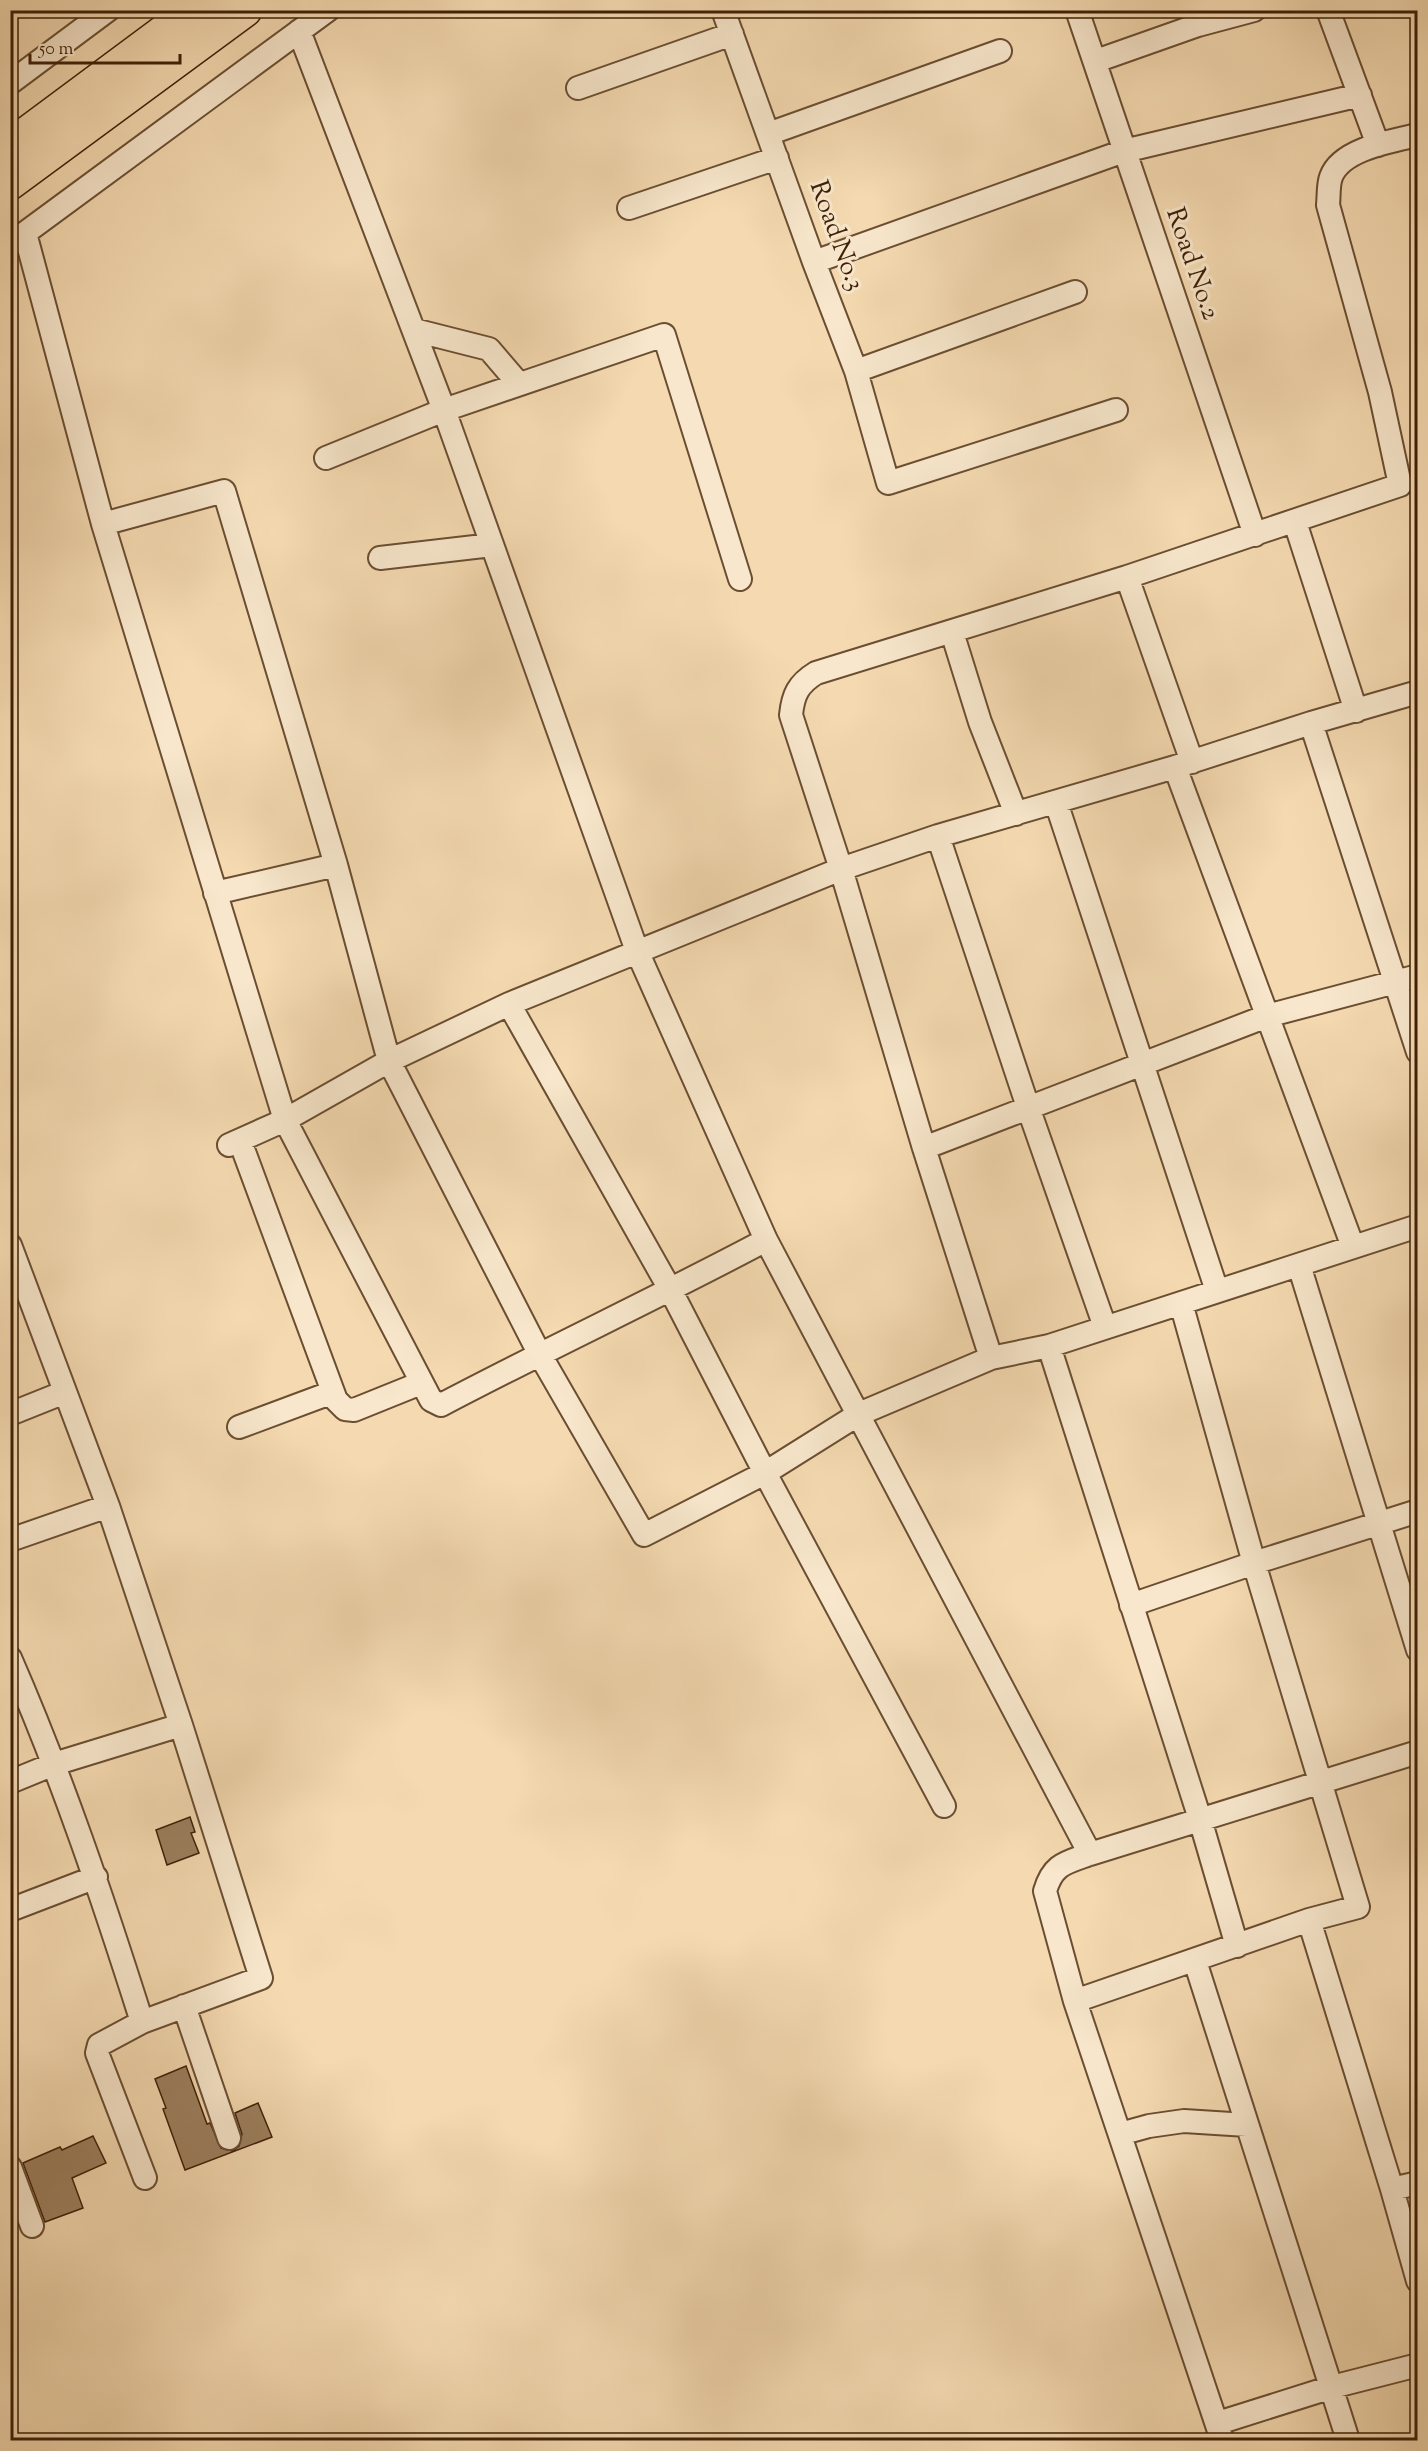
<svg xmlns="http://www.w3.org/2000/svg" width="1428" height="2451" font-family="'Sorts Mill Goudy',serif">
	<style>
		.building { fill: #9d805f; stroke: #3d1f07; stroke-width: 1.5 }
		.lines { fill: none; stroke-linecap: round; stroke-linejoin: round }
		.minor-casing { stroke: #6b4e32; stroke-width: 26 }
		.highway-casing { stroke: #3d1f07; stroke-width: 36 }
		.minor { stroke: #f8e7cc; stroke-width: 22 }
		.highway { stroke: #f5dab1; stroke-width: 33 }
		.labels { text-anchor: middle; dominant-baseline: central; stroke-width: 6; stroke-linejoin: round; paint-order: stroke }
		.street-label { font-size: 26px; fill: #3d1f07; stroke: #f8e7cc }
	</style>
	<rect width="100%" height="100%" fill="#f5dab1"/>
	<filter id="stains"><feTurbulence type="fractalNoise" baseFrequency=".00333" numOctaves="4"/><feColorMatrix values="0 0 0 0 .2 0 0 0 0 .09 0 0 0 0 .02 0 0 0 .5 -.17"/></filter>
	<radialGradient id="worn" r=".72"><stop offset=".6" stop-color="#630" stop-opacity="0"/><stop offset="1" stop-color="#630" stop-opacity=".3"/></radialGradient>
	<path class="building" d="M190,1817L195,1832L191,1833L199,1853L167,1865L156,1830Z
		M186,2066L207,2124L210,2123L221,2148L233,2151L239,2146L242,2134L235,2113L258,2103L272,2137L185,2170L163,2109L166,2108L155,2079Z
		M93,2136L106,2163L72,2178L83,2208L45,2222L23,2163L60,2147L62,2150Z"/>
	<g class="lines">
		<defs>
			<path id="minor" d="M723,10L814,262L856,371L888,483L1116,410
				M1077,10L1255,535
				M1328,10L1378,145
				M299,31L444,410L637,951L766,1240L1090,1854
				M1096,61L1198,25L1254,10
				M10,83L108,10
				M578,88L732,34
				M768,134L1000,51
				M629,208L777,158
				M25,233L103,524L285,1120L431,1400L441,1405C549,1348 659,1297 766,1240
				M10,244L328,10
				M814,262L1124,151L1360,95
				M414,330L489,349L519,384
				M856,371L1075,292
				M326,458L444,410L664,335L740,579
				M1295,522L1356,711
				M103,524L224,491L336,865L389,1061L539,1353L644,1535L765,1473L859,1414L991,1358L1049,1346L1418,1226
				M380,558L492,545
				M1127,577L816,673C798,684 793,695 791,715L841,869L938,836L1175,767
				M952,632L980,722L1016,814
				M1311,723L1418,1052
				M1192,762L1127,577L1400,485L1380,392L1328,205C1329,196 1328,185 1331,177C1341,149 1392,141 1418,135
				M1056,802L1217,1291
				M938,836L1028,1107L1105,1327
				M215,893L336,865
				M509,1004L671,1291L765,1473L944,1806
				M240,1141L336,1400L345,1409L354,1410L421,1383
				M229,1145L285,1120L389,1061L509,1004L841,869L924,1148L1267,1016L1418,976
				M924,1148L991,1358
				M10,1245L108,1506L181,1725L261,1978L142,2022L99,2045L97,2053L145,2178
				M1353,1247L1175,767L1311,723L1418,692
				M1299,1265L1418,1650
				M1049,1346L1200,1819L1237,1946
				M10,1414L65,1392
				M239,1427L333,1392
				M10,1540L108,1506
				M1131,1605L1254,1563L1418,1511
				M10,1658C62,1777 103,1899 142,2022
				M10,1782L54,1764L181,1725
				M10,1910L96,1877
				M1309,1920L1392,2189L1418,2281
				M1195,1961L1348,2440
				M1075,2001L1309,1920L1358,1907L1254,1563L1181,1303
				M184,2006L229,2138
				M1120,2134L1149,2126L1184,2121L1247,2125
				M10,2167L32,2226
				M1392,2189L1418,2183
				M1218,2423L1332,2387L1418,2365
				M1222,2440L1075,2001L1045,1891C1053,1864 1065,1863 1090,1854L1418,1752"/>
			<path id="highway" d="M10,146L193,10
				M10,183L245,10"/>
		</defs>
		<use href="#minor" class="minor-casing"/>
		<use href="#highway" class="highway-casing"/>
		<use href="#minor" class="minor"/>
		<use href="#highway" class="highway"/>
	</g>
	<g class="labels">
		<g class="street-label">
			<text transform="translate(836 236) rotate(70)">Road No.3</text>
			<text transform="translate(1192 264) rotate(71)">Road No.2</text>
		</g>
	</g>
	<rect width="1428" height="2451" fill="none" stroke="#f5dab1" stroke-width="36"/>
	<rect x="12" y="12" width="1404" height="2427" fill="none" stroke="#3d1f07" stroke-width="3"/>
	<rect x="18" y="18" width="1392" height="2415" fill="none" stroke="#3d1f07" stroke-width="1.5"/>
	<path d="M30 54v9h150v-9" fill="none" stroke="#3d1f07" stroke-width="3"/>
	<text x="39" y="54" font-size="18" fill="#3d1f07" stroke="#f8e7cc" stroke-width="4.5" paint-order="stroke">50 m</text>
	<rect width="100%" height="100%" filter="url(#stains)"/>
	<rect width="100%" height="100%" fill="url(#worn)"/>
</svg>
